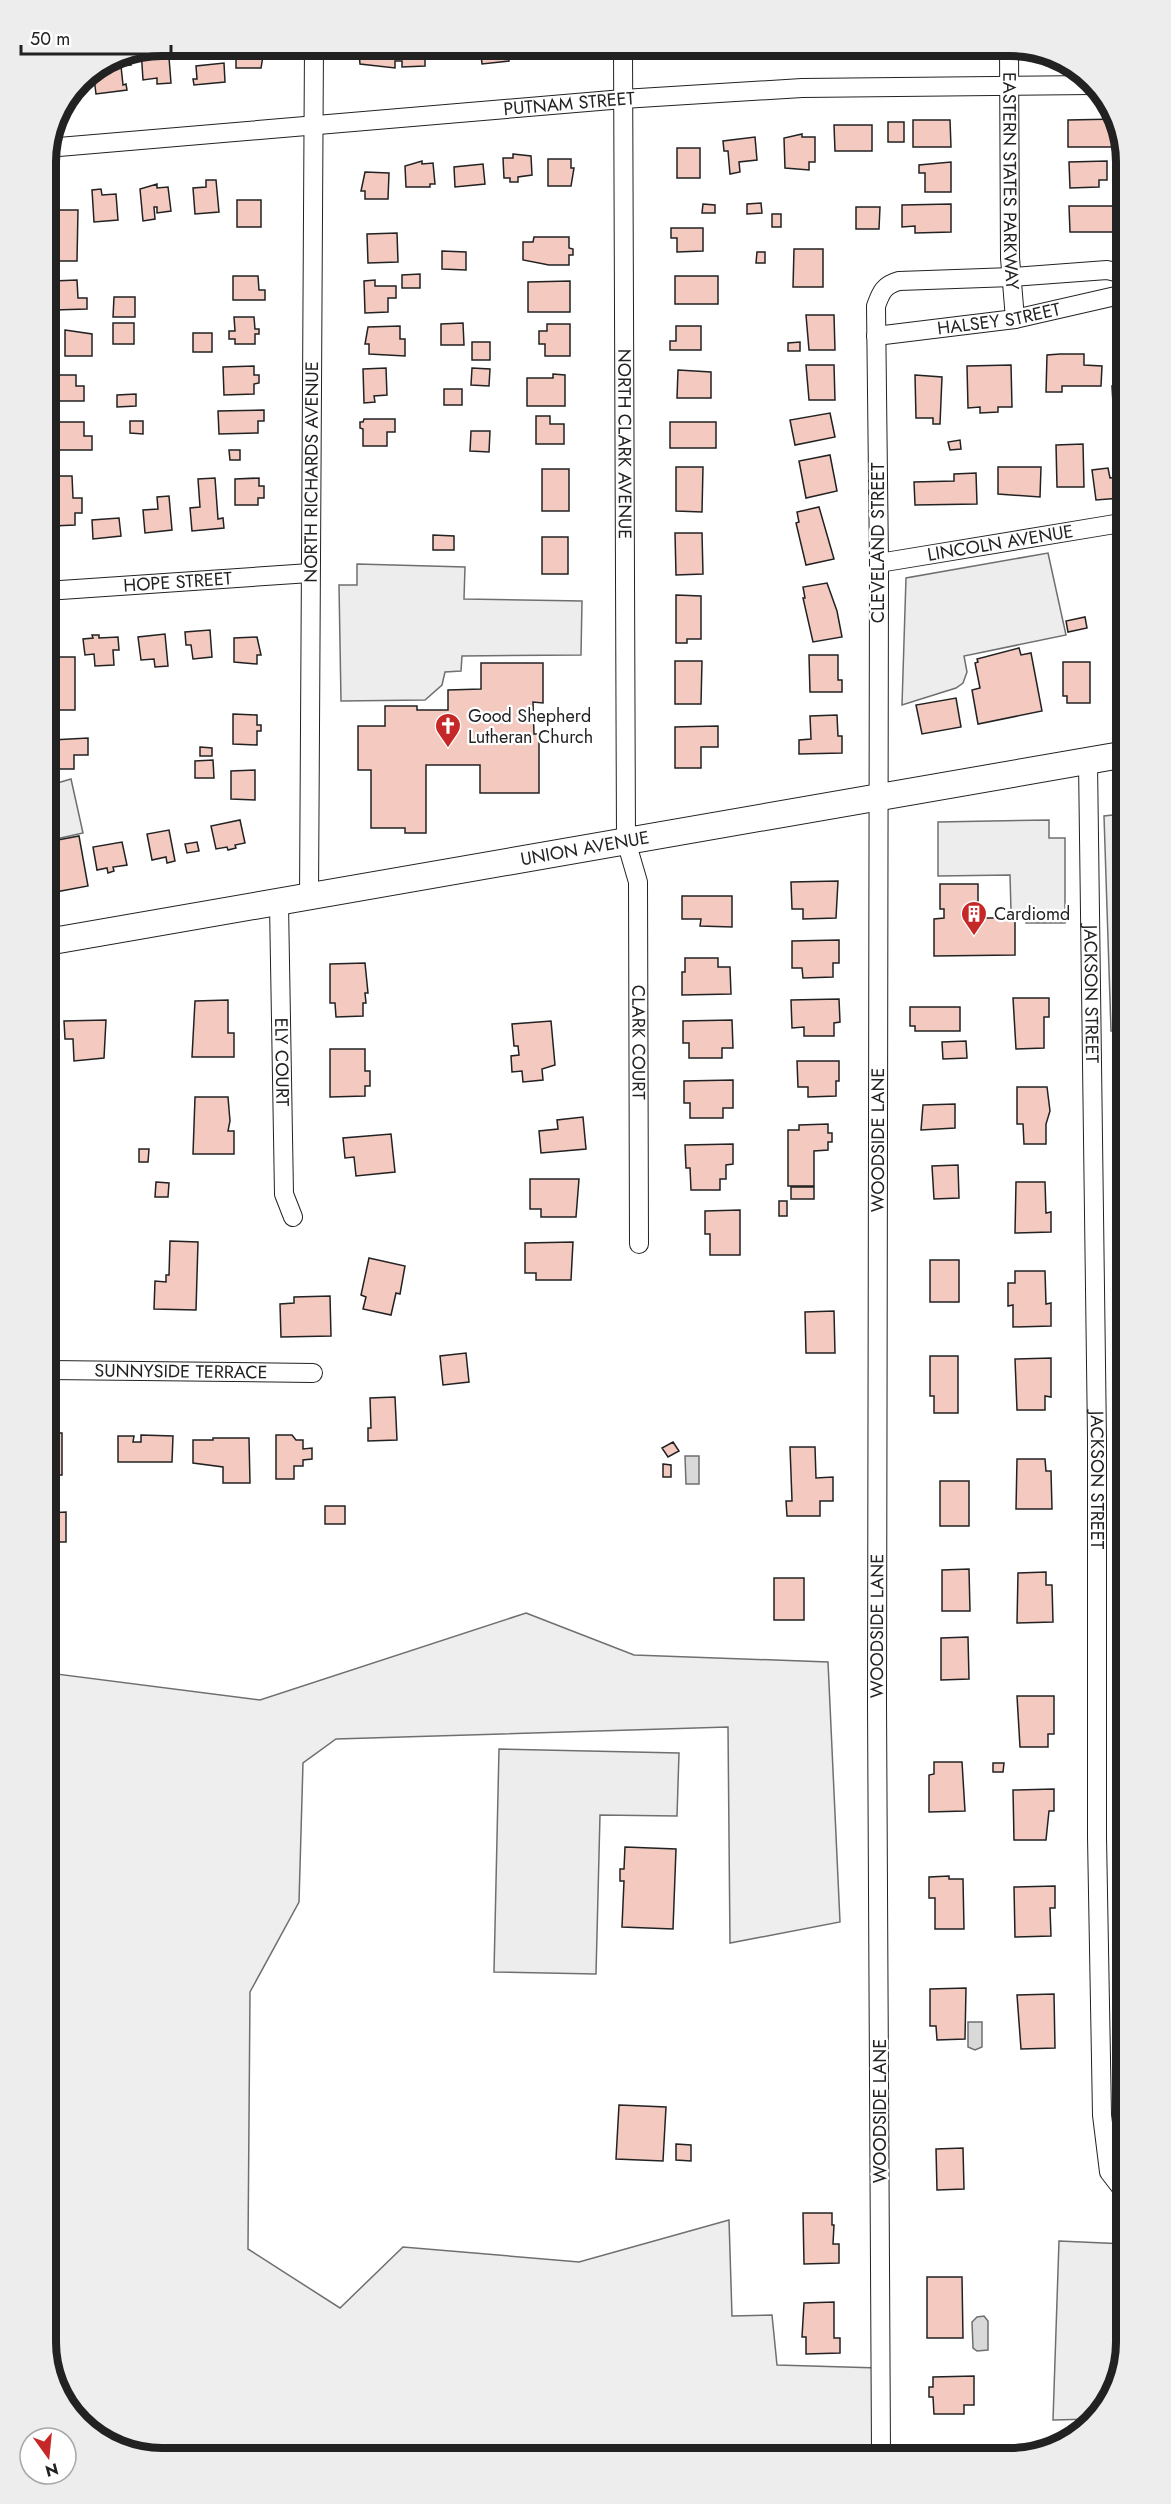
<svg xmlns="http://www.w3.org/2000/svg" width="1171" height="2504" font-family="Jost,sans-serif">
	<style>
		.green { fill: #eee; stroke: #6f6f6f; stroke-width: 1.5 }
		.parking { fill: #ededed; stroke: #6f6f6f; stroke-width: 1.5 }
		.water { fill: #d9d9d9; stroke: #6f6f6f; stroke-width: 1.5 }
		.building { fill: #f3c9c0; stroke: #222; stroke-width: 1.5 }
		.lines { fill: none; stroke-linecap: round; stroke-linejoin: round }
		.street-casing { stroke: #222; stroke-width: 20 }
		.secondary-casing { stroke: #222; stroke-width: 28 }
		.street { stroke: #fff; stroke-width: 18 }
		.secondary { stroke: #fff; stroke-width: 26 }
		.labels { text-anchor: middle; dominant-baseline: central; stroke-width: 4.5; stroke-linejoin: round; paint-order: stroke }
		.street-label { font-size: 18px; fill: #222; stroke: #fff }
		.poi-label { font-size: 18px; fill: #222; stroke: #fff; text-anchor: start }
		.rim { fill: none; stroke: #222; stroke-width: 8 }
	</style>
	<rect width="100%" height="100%" fill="#fff"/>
	<path class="green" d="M526,1613L634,1655L828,1662L840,1922L730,1943L728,1727L336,1739L303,1763L299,1902L250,1992L248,2249L340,2308L403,2247L579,2262L729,2220L732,2316L772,2315L777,2365L879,2368V2454L154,2459L91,2435L51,2380L49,1673L260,1700Z"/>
	<path class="parking" d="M1048,553L1066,635L964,656L967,672L963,683L956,688L902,705L906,578Z
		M357,564L465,567L464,599L582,601L581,655L462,656L461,671L445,672L442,685L425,700L341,701L339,585H357Z
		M71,779L83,833L47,841V786Z
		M1122,814V1031H1111L1104,816Z
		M1049,820V838H1065V923H1026V911H1011L1010,875L938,876V822Z
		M499,1749L679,1753L677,1816L600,1815L596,1974L494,1972Z
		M1059,2241L1126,2244V2343L1102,2413L1093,2419L1053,2420Z"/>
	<path class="water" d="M685,1456H699V1484H686Z
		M968,2022H982V2047L975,2050L968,2047Z
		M984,2316L988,2321V2350L977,2351L973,2348L972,2322L977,2317Z"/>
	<path class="building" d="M168,45L171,83L157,84V78L143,80L141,49Z
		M236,45H262V50H264L261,68H236Z
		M368,45H425V66L402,67V61H395V68L360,64L359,52H368Z
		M480,45H507L509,61L482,64Z
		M542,45H572V51H542Z
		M916,45H950L951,52H924V49H916Z
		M130,54L131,65L121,66L123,85L126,84L127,90L96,94L93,70L101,65L120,62L119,55Z
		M224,63L225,82L194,85L193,79H197L196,66Z
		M1117,119L1120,124V141L1112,139V147H1068V120Z
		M913,120H950L951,147H913Z
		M888,122H904V142H888Z
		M834,125H872V151H835Z
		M802,134V137H815V162H809V170L785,168L784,138Z
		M755,137L757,160L739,162L740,172L730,174L728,151H724L723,141Z
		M677,148H700V178H677Z
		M513,154L531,156L532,175L518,177V182H510V178H504L503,158H513Z
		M548,159H571V168H574L571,186H548Z
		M422,161V164L433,163L435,184H430V187H406L405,166Z
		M1107,161V180H1099V187L1070,188L1069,162Z
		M951,162V192H925V173H919V165Z
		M483,164L485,184L455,187L454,167Z
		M365,172L389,173L388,199H365V191H361Z
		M206,180H216L219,212L195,214L193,188L206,187Z
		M157,184V188L168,187L171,211L157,213V207H154L155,219L143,221L140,189Z
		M1113,187H1120V200H1113Z
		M101,189L102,195L116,194L118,220L94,222L92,190Z
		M237,200H261V227H237Z
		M761,203L762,213L747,214V204Z
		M703,204L715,205V213H702Z
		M951,204V232L915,233V226L902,227V205Z
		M1069,206H1113V211H1120V232H1116V225H1113V232H1070Z
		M856,207H880L879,229H856Z
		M55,210H78L77,261H56Z
		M772,214H781V227H772Z
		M671,228H703V251L677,252V238H671Z
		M397,233L398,262L368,263L367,234Z
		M534,237H569V248L573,249V255H569V265H549L523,260V242H533Z
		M794,249H823V287H793Z
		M442,251L466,252V270L442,269Z
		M757,252H765V263H756Z
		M420,274V288H402V275Z
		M233,276H258L259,290H265V300H233Z
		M675,276H718V304H675Z
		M77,280L78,298H87V309L54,310L53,281Z
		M375,280V286H396V298H388V312L365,313L364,281Z
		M570,281V312H528V282Z
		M114,297H135V317H113Z
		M806,315H834L835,350H809Z
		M234,317H254L255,329H259V334H255V344H235V339H229V331H235Z
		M113,323H134V344H113Z
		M463,323L464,345H441V324Z
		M547,324H570V356H545V344H539V331H547Z
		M400,326V339H405V356L369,354V344H365L368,327Z
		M676,326H701V350H670V341H676Z
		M65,330L92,334V356H65Z
		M193,333H212V352H193Z
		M472,342H490V360H472Z
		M800,342V351H788V343Z
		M1060,354H1084V365L1102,366L1101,386H1062V392H1046L1047,355Z
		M806,365H834L835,400H809Z
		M1011,365L1012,407H998V412L980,413V407L968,408L967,366Z
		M254,366V375H259V383L254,384V394L224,395L223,367Z
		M386,368L387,395L374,396L375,402L364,403L363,369Z
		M472,368L490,369L489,386L471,385Z
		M678,370L711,372V398H677Z
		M553,374L565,375V406H527V378H553Z
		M53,375H76V386H84V401H53Z
		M915,375L942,377L940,424H933V418H916Z
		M1120,385V404H1113L1112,386Z
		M444,389H462V405H444Z
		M136,394V406L117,407V395Z
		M264,410V421H258V433L219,434L218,411Z
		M830,413L835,437L795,445L790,420Z
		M536,416H550V424H564V444H536Z
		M364,419H395V432H387V446H363V429L360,428V422H363Z
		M130,421H143V434L130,433Z
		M58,422H84V436H92V450H58V439H54V432H57Z
		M670,422H716V448H670Z
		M471,431H490L489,452L470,451Z
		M960,440L961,449L950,450L948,442Z
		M1083,444L1084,487H1057L1056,445Z
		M229,450H240V460H230Z
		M830,455L837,491L806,498L799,461Z
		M676,467H703L702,512L676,511Z
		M998,467H1041L1040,497L998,494Z
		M1108,468L1110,478L1121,477V498L1096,500L1092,470Z
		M542,469H569V511H542Z
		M976,473L977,504L915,505L914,482L954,481V474Z
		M49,476H72L73,498H82V513H75V525L53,526Z
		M215,478L218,519L223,518L224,528L192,531L190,508L200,507L198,479Z
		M259,478V486H264V498H258V505H235V479Z
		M169,496L172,530L145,533L143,510L158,509L157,497Z
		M819,507L834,559L806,565L796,523L799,522L797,512Z
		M119,518L121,536L93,539L92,520Z
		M675,533H702L703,574L676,575Z
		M433,535L454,536V550H433Z
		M542,537H568V574H542Z
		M827,583L837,611L842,637L813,642L803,598H805L803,587Z
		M676,595L701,596V639H687V643H676Z
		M1085,617L1087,628L1068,632L1066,621Z
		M210,630L212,657L193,659L191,645H186L185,632Z
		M165,634L168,666L155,667L154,659L141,660L138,637Z
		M92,635H99V638L118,637L119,650H113L114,665L95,666L94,654L85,655L83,639L93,638Z
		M257,637L261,655H257V664L234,662V638Z
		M1019,648L1021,655L1031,653L1042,711L978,724L972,690L980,688L975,663L978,662L977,659Z
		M809,655H838V680H842V692H810Z
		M51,657H75V710H51V673H48V668H51Z
		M675,661H702L701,704H675Z
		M1063,662H1090V703H1067V696H1063Z
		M481,663H543V703L533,702L534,734H539V793H480V765H426V833H405V828H371V770H358V726H385V706H417V710H448V690L481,689Z
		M956,698L961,727L922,734L916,705Z
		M233,714L257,715V725H261V731H257V745L233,744Z
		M837,715L838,736H842V753L799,754V740L811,739L810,716Z
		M718,726V747H701V768H675V727Z
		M88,738V755H74V769H53L52,740Z
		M200,747L212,748V756H200Z
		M213,760L214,778H195V761Z
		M255,770V800L231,799V771Z
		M240,820L245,843L235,845L236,848L228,850L227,847L216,849L211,826Z
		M169,830L175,861L167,863L166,857L152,860L147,834Z
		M79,836L88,886L50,893L47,842Z
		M122,842L127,865L113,867L114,871L108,873L107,868L97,870L93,847Z
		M197,842L199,851L187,853L185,844Z
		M838,881L836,918L803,919V909H792L791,882Z
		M940,884H978V908H973V918H1015V955L934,956V919L944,918V909H940Z
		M682,896H732V927L700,926L701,919H682Z
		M839,940V963H833V977L803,978L802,968H792V941Z
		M685,958H718V967H730L731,994L682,995V972H685Z
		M365,963L368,993H365L366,1003H363V1016L336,1017L335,1003H330V964Z
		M1013,998H1049V1017H1044V1048L1016,1049Z
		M839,999L840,1022L834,1023V1036H804V1027L792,1028L791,1000Z
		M228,1000V1033H234V1057H192L195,1001Z
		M910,1007H960V1031H915V1026H910Z
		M106,1020L104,1058L74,1061L73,1039H65L64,1021Z
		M732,1020L733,1048H722V1058H689V1043H683V1021Z
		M551,1021L555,1065L542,1069L543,1080L523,1082L522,1071L512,1072L511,1056L519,1055L518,1046H514L512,1024Z
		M966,1041L967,1058L943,1059L942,1042Z
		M330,1049H365V1071H370V1086H365V1096L330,1097Z
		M797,1061H839V1081H836V1096L808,1097V1087H798Z
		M733,1080V1108H723V1118H690V1103H684V1081Z
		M1017,1087H1047L1050,1111L1046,1124V1144H1024L1023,1124H1017Z
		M195,1097H228L230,1121L228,1131H234V1154H193Z
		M955,1104V1128L921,1130L923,1105Z
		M583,1117L586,1149L541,1153L539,1131L558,1129L557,1120Z
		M828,1124V1133H832V1142H828V1150L814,1151V1186H788V1130H799V1125Z
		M391,1134L395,1172L356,1176L354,1157L345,1158L343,1138Z
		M733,1144V1164L726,1165V1179H720V1190H691L690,1168H686L685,1145Z
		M139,1149H149L148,1162H139Z
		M958,1165L959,1198L934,1199L932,1166Z
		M530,1179H579L576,1217H541V1209H530Z
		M156,1182L169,1183L168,1197H155Z
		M1016,1182H1045L1046,1213L1051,1212V1232L1015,1233Z
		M791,1187H814V1199H791Z
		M779,1201H787V1216H779Z
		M740,1210V1255H710V1234H705V1211Z
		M170,1241L198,1242L196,1310L154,1309L155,1281L166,1282V1275H169Z
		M573,1242L571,1280H536V1273H525V1243Z
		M369,1258L405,1266L400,1294L396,1293L391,1315L363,1309L366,1297L361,1295Z
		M930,1260H959V1302H930Z
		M1015,1271H1045L1046,1304L1051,1303V1326L1013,1327V1305L1008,1306V1283H1015Z
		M48,1294H57L56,1318H48Z
		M330,1296L331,1336L281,1337L280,1304L294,1303V1297Z
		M834,1311L835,1353H806L805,1312Z
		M466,1353L469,1382L443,1385L440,1356Z
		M930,1356H958V1413H934V1396H930Z
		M1051,1358V1397L1045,1396V1410H1017L1015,1359Z
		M395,1397L397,1440L368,1441V1428H371L370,1398Z
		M49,1433H62V1475H49Z
		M141,1435L173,1436L172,1462H118V1436H134L133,1442H141Z
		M276,1435H292L296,1440H303V1449L312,1448V1459L303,1460V1466H294V1479H276Z
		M213,1438H249L250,1483H223V1467L193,1463V1440H213Z
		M673,1442L679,1451L668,1457L662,1448Z
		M790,1447H815L816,1478L833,1477V1501H820V1516H787L786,1501H792Z
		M1017,1459H1045L1046,1471H1051L1052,1509H1016Z
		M663,1464L671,1465V1477H663Z
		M940,1481H969V1526H940Z
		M325,1506H345V1524H325Z
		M66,1512V1542H49V1513Z
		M969,1569L970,1611H942V1570Z
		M1046,1572V1585H1052L1053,1622L1017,1623L1018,1573Z
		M774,1578H804V1620H774Z
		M968,1637L969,1679L941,1680V1638Z
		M1017,1696H1054V1734H1048V1747H1020Z
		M934,1762H962L965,1811L929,1812V1775L934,1774Z
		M993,1763H1004L1003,1772H993Z
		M1054,1789V1811H1049L1046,1840H1014L1013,1790Z
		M625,1847L676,1849L673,1929L622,1927L624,1881H620V1869H624Z
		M949,1876V1879H963L964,1929H935V1898H929V1877Z
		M1055,1886V1908H1050L1051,1936L1015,1937L1014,1887Z
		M966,1988L965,2039L937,2040L936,2026H930V1989Z
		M1054,1994L1055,2048L1021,2049L1017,1995Z
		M619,2105L666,2107L663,2161L616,2159Z
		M676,2144L691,2145V2161L676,2160Z
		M963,2148L964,2189L937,2190L936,2149Z
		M803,2213H832V2225H834L833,2244H839V2263L804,2264Z
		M927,2277H962L963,2338H927Z
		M834,2302V2338H840V2353L806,2354V2337H802L804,2303Z
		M974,2376V2405H964V2414H934L933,2397H929V2387H933V2377Z"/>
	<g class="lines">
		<defs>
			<g id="street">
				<path id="s1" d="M623,45L626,841L638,882L639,1244"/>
				<path id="s2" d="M1009,45L1010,258L1015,319"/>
				<path id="s3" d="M47,148L623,99L802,88L1092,85"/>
				<path id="s4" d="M876,336L1015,319L1120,295"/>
				<path id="s5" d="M879,563L1121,523"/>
				<path id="s6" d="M46,591L310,573"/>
				<path id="s7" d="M1088,762L1097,1439V1837L1102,2115L1109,2172L1126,2194"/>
				<path id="s8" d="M309,898L314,45"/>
				<path id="s9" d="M279,904L284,1194L293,1217"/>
				<path id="s10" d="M49,1370L313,1373"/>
				<path id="s11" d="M881,2454L877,1703L879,563L876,306C881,292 884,285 899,281L1012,277L1107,270L1120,273"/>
			</g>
			<g id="secondary">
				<path id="s12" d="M47,942L1121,755"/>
			</g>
		</defs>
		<use href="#street" class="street-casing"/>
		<use href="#secondary" class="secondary-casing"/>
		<use href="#street" class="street"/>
		<use href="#secondary" class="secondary"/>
	</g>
	<defs>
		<symbol id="church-pin" viewBox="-11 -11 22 30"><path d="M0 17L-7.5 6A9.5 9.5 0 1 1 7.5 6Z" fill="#c62828" stroke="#fff"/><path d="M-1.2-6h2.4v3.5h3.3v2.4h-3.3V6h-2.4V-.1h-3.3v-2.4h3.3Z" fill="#fff"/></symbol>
		<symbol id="building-pin" viewBox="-11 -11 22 30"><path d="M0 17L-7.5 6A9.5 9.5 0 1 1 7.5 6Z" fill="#c62828" stroke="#fff"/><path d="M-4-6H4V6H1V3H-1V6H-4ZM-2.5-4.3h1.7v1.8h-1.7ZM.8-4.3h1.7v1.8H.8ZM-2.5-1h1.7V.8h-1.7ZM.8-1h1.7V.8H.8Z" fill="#fff"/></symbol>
	</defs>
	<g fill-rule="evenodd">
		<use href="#church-pin" x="433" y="711" width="30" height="40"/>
		<use href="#building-pin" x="959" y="899" width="30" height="40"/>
	</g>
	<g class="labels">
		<g class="street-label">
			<text stroke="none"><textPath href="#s3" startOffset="524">PUTNAM STREET</textPath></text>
			<text stroke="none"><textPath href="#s2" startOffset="136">EASTERN STATES PARKWAY</textPath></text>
			<text stroke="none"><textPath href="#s4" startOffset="124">HALSEY STREET</textPath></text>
			<text stroke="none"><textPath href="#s1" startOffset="399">NORTH CLARK AVENUE</textPath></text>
			<text stroke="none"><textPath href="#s8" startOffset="426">NORTH RICHARDS AVENUE</textPath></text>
			<text transform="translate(878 543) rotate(-90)">CLEVELAND STREET</text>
			<text stroke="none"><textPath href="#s5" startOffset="123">LINCOLN AVENUE</textPath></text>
			<text stroke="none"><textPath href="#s6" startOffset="132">HOPE STREET</textPath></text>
			<text stroke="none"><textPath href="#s12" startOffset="546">UNION AVENUE</textPath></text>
			<text stroke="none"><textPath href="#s7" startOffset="232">JACKSON STREET</textPath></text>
			<text stroke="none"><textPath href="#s1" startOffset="999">CLARK COURT</textPath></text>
			<text stroke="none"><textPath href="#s9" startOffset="158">ELY COURT</textPath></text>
			<text stroke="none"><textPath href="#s11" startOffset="1314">WOODSIDE LANE</textPath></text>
			<text stroke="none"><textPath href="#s10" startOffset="132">SUNNYSIDE TERRACE</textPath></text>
			<text stroke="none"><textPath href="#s7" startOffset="718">JACKSON STREET</textPath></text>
			<text stroke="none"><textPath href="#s11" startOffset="828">WOODSIDE LANE</textPath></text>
			<text transform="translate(880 2111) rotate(-90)">WOODSIDE LANE</text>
		</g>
		<g class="poi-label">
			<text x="468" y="716">Good Shepherd<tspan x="468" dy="21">Lutheran Church</tspan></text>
			<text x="994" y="914">Cardiomd</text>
		</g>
	</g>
	<path d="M0 0H1171V2504H0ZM162 56H1010A106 106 0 0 1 1116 162V2342A106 106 0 0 1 1010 2448H162A106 106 0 0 1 56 2342V162A106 106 0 0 1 162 56Z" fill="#ededed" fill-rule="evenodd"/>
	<path class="rim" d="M162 56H1010A106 106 0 0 1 1116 162V2342A106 106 0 0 1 1010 2448H162A106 106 0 0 1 56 2342V162A106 106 0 0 1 162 56Z"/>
	<g transform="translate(48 2456) rotate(165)"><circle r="28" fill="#ffffff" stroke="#a7a7a7" stroke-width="1.5"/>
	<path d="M0-4.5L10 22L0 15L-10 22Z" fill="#c62828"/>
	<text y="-9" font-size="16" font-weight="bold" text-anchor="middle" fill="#222222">N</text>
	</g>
	<path d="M21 45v9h150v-9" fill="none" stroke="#222222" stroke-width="3"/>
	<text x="30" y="45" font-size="18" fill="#222222" stroke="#ffffff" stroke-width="4.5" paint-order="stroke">50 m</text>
</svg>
